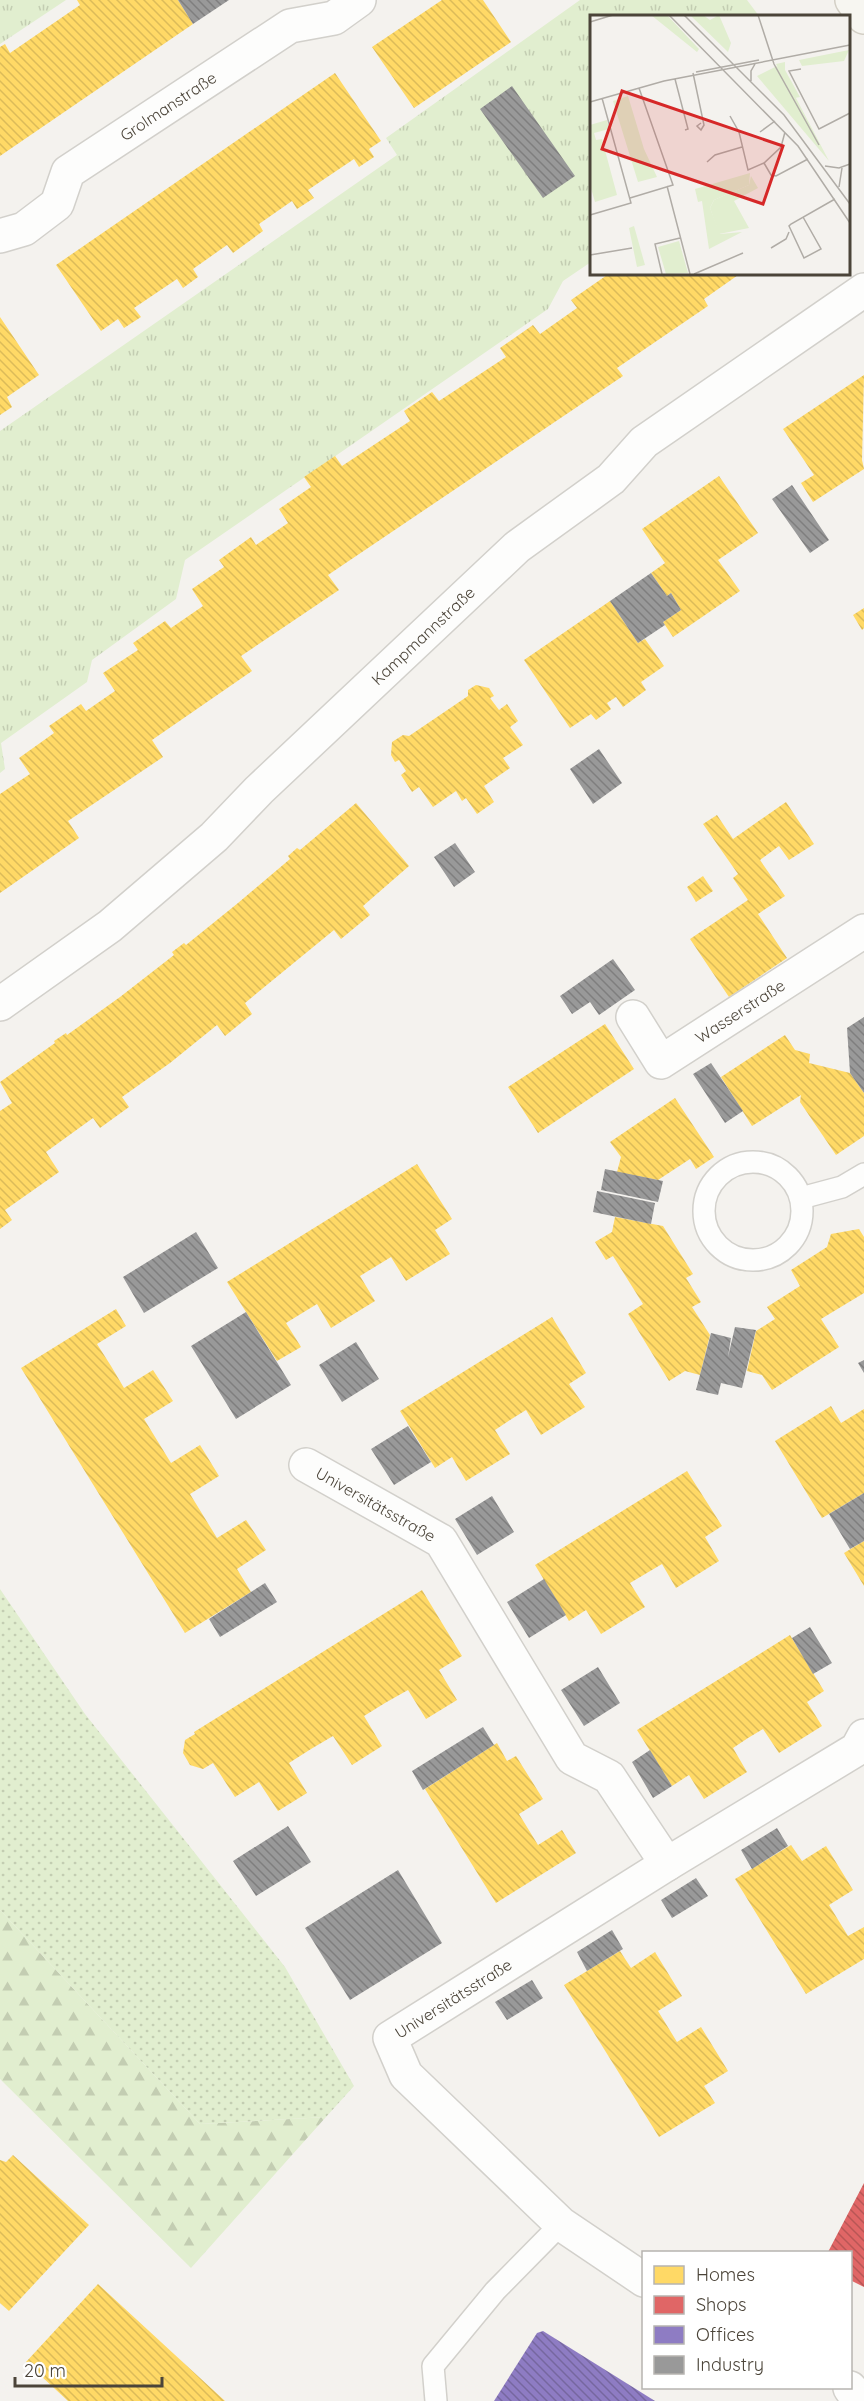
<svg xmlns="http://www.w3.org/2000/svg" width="864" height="2401" font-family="Quicksand,sans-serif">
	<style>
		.grass { fill: url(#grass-tufts) }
		.forest { fill: url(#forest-firs) }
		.park { fill: url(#park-dots) }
		.homes { fill: url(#homes-back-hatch) }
		.shops { fill: url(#shops-back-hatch) }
		.offices { fill: url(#offices-back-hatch) }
		.industry { fill: url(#industry-back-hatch) }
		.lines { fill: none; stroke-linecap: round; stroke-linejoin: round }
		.service-casing { stroke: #d2d0cb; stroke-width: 24 }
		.minor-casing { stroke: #d2d0cb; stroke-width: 36 }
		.secondary-casing { stroke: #d3cfc5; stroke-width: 36 }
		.service { stroke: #fdfdfc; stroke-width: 21 }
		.minor { stroke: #fdfdfc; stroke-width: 33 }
		.secondary { stroke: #f7f6f1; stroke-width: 33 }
		.labels { text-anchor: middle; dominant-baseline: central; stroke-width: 6; stroke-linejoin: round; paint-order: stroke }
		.street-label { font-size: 16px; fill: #4b4439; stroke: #fff }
		.inset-road { fill: none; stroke: #b0aca6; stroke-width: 1.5 }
		.view { fill: #d62828; fill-opacity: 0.15; stroke: #d62828; stroke-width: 3 }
		.inset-edge { fill: none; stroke: #4b4439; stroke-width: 3 }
	</style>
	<defs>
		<pattern id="grass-tufts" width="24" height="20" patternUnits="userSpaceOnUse" patternTransform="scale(1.5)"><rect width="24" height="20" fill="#e1eecf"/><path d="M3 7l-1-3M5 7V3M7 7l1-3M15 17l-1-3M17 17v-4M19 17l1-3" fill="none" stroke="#c3cdb2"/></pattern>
		<pattern id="forest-firs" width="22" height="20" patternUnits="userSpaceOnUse" patternTransform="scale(1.5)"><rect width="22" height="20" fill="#e1eecf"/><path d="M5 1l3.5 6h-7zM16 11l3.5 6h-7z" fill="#c3cdb2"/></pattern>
		<pattern id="park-dots" width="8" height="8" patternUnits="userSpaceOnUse" patternTransform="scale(1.5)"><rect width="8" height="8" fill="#e1eecf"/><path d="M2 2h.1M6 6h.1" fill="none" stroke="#c3cdb2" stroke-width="1.8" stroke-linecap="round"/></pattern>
		<pattern id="homes-back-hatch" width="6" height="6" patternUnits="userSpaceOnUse" patternTransform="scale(1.5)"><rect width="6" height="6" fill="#ffd966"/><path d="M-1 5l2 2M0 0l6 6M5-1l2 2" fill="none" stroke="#dcbb59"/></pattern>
		<pattern id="shops-back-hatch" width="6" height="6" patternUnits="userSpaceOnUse" patternTransform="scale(1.5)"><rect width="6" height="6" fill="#e06666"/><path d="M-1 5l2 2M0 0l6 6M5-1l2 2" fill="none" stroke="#b85655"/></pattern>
		<pattern id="offices-back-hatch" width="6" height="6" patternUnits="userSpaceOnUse" patternTransform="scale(1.5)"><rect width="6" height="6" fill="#8e7cc3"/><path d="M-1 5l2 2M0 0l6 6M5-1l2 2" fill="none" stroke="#76679f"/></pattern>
		<pattern id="industry-back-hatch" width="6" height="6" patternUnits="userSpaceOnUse" patternTransform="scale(1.5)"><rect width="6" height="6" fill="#999"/><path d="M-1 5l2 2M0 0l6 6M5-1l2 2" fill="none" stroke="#7f7e7e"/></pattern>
	</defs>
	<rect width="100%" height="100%" fill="#f4f2ee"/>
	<path class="grass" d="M0,0H66L0,44Z
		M580,0H747L759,16H591V262L563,281L548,309L185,560L176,599L92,660L87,682L1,743L5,769L0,773V431L397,155L386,138Z"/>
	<path class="forest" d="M0,1910L200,2124L326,2117L191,2268L0,2079Z"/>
	<path class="park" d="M0,1589L85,1714L285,1967L354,2086L326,2117L200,2124L0,1910Z"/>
	<path class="homes" d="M77,0H178L193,24L0,156V47L5,44L10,53L80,5Z
		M442,0H483L511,42L414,108L372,47Z
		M335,73L381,141L369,149L374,157L359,167L354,159L308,190L314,198L297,209L292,201L259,224L263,231L233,253L227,245L193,269L198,277L183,288L177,279L134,308L141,317L124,328L118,319L101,331L56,265Z
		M610,273H741L704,299L708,306L617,368L623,376L328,575L339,590L241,656L252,671L152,740L163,757L68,821L79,838L0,893V794L30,774L19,758L54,733L49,726L81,704L86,711L115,691L103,673L138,650L133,643L165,621L171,628L203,606L192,589L224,567L219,560L251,537L256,545L288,523L279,509L311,487L304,477L335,456L342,466L410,421L404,411L432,392L439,401L506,357L500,348L533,325L540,334L577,308L571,300Z
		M0,317L39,375L7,397L12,407L0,415Z
		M864,375L862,460L864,469L813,502L801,483L814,475L783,429Z
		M719,476L758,533L718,560L740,591L673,637L663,622L681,610L671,593L667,596L651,573L665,563L642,529Z
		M610,601L638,643L645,639L664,666L641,682L646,690L623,707L616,697L607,703L611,709L596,720L591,714L570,728L524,660Z
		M864,608V628L862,630L853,615Z
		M476,685L489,688L494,696L490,698L499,710L507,704L518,721L510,727L523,745L503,758L510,768L484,786L494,802L477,814L466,798L462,801L456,791L433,807L419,787L412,792L401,775L406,771L399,760L395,762L391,755L392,742L403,735L409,736L468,696V690Z
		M786,802L814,844L789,860L779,846L760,860L785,896L758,914L787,958L729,997L690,939L748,900L733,878L738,874L703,824L717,815L733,839Z
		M356,803L409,866L363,906L370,915L341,939L334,930L245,1003L252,1014L225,1036L217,1025L170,1063L122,1097L129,1107L100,1128L93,1118L46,1152L59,1172L5,1210L12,1220L0,1229V1111L12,1103L0,1082L55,1043L54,1041L66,1033L67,1035L120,997L174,955L172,952L184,943L186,945L238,903L290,859L288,856L297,848L300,850Z
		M703,876L713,891L696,902L687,887Z
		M605,1024L634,1069L538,1133L508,1087Z
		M785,1035L795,1050L810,1054L809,1063L850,1073L864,1093V1136L836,1155L800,1102L801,1095L752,1126L721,1077Z
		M675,1098L714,1157L696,1169L690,1159L658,1180L617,1172L621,1157L610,1142Z
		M417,1164L452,1219L435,1230L450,1254L406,1281L391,1257L360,1276L375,1301L331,1328L317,1304L286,1323L301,1347L277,1361L227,1282Z
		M615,1217L663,1226L693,1274L686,1278L701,1302L692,1307L710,1335L700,1375L685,1371L669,1381L628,1314L643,1304L613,1256L606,1260L595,1242L612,1232Z
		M859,1229L864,1237V1293L821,1319L839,1347L772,1390L762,1375L747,1371L756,1331L775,1319L767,1307L800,1286L791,1270L827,1247L831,1234Z
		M116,1309L126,1326L97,1344L111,1366L124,1388L153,1370L173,1401L144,1419L171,1463L200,1445L219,1476L190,1494L217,1538L246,1520L266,1550L237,1569L251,1592L185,1633L21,1368Z
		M552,1317L586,1373L569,1384L585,1407L541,1435L526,1410L510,1420L495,1430L510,1454L466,1481L452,1457L435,1468L400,1411Z
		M831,1406L841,1423L864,1409V1493L822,1518L775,1441Z
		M687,1471L722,1526L705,1537L719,1561L676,1588L662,1564L630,1583L645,1607L601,1634L586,1610L569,1621L535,1565Z
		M864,1541V1586L844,1553Z
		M422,1590L462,1656L439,1670L457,1700L426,1719L408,1690L385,1703L364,1716L382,1746L352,1765L333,1736L311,1749L289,1763L307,1793L278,1811L259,1782L235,1797L213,1763L203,1769L190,1765L183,1753L185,1740L195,1734L194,1732Z
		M790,1635L824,1691L807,1702L822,1726L779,1753L763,1729L748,1738L733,1748L747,1772L704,1799L689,1775L672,1786L637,1730Z
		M497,1743L507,1761L516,1756L543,1799L519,1814L538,1845L562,1830L576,1853L496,1903L425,1789Z
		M791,1845L802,1861L826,1846L853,1890L829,1905L848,1936L864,1927V1959L806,1994L735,1879Z
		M620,1951L631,1968L655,1952L682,1996L658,2011L677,2042L701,2027L728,2071L704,2086L715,2103L659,2137L564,1985Z
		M13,2155L89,2225L9,2311L0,2303V2160L6,2162Z
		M98,2284L225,2401H68L26,2362Z"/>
	<path class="shops" d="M864,2183V2287L850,2280V2252H828Z"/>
	<path class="offices" d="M543,2331L655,2401H494L537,2333Z"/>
	<path class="industry" d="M178,0H229L193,24Z
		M512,86L575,176L543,198L480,109Z
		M792,485L829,540L810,553L772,499Z
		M651,573L667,596L671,593L681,610L663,622L665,625L638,643L610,601Z
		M599,749L622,783L593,804L570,769Z
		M455,843L475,872L454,887L434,857Z
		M613,959L635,990L599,1015L590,1002L572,1014L560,996Z
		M864,1017V1093L850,1073L847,1028Z
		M711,1063L743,1111L725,1123L693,1074Z
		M605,1169L663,1181L658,1202L601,1190Z
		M597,1191L655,1203L651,1224L593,1212Z
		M196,1232L218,1268L144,1313L123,1277Z
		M246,1312L291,1385L236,1419L191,1346Z
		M735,1327L756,1330L742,1388L721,1383L718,1395L696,1390L711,1333L731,1338L728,1357Z
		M356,1342L379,1379L342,1402L319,1365Z
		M864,1360V1373L858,1363Z
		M408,1426L431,1462L394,1485L371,1449Z
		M864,1493V1541L850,1549L829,1514Z
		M492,1496L514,1532L477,1555L455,1519Z
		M544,1579L566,1615L529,1638L507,1602Z
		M265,1583L277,1602L220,1637L209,1619Z
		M810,1627L832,1663L813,1674L792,1638Z
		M598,1667L620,1703L584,1726L561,1690Z
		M483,1727L494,1745L423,1790L412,1771Z
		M650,1750L672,1786L653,1798L632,1762Z
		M288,1826L311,1862L256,1896L233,1861Z
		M777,1828L788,1846L752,1869L741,1850Z
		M398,1870L442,1943L350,2000L305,1928Z
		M696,1878L708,1896L672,1918L661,1900Z
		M612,1930L623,1949L587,1971L577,1952Z
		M532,1980L543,1998L507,2020L495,2002Z"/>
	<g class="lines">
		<defs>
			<path id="service" d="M704 1211a49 49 0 1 1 98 0a49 49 0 1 1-98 0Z
				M801,1198L842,1187L864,1174
				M436,2401L433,2366L495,2291L561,2224"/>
			<g id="minor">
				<path id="s1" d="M0,236L24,229L57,204L68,172L290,26L334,18L359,0"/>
				<path id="s2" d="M0,1004L110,926L214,837L259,790L517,547L611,479L644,442L864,290"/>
				<path id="s3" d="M633,1017L661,1062L864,931"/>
				<path id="s4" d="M306,1465L441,1541L572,1758L609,1777L667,1864"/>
				<path id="s5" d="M644,2280L561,2224L406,2075L390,2038L667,1864L857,1749L864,1736"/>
				<path d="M850,2388L859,2401"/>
			</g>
			<path id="secondary" d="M852,0L864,17"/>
		</defs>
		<use href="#service" class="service-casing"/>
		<use href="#minor" class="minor-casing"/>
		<use href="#secondary" class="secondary-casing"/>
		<use href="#service" class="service"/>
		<use href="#minor" class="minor"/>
		<use href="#secondary" class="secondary"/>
	</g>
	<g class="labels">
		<g class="street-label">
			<text stroke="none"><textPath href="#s1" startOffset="220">Grolmanstraße</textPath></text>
			<text stroke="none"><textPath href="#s2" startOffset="562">Kampmannstraße</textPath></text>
			<text stroke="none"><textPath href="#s3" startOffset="147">Wasserstraße</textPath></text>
			<text stroke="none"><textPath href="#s4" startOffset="80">Universitätsstraße</textPath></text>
			<text stroke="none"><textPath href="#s5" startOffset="430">Universitätsstraße</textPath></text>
		</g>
	</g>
	<g transform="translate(590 15)">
		<rect width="260" height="260" fill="#f4f2ee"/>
		<path d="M259,35L254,46L212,51L209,45ZM195,47V55L210,82L205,83L186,49ZM38,81L54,134L67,162L48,167L23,86ZM17,105L19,114L4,118L6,125L12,124L27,180L5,187L0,170V110Z" fill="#e1eecf"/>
		<path d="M61,0H77L109,34L107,37ZM100,0H113L120,5L129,0L141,28L138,37ZM187,51L196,64L239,146L167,61ZM161,161L168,173L144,186L159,213L129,219L120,193L124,185L159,170Z" fill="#e1eecf"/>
		<path d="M160,158L159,170L124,185L120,193L130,219L152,217L119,234L112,186L108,187L105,174ZM89,226L98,258L76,259L68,232Z" fill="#e1eecf"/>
		<path d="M44,211L55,250L47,252L39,213Z" fill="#e1eecf"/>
		<path class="inset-road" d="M79,0L208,131L260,208M94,0L194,100L260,189M168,0L184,49L229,130M0,7L23,0M211,54L199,56L229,114L260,98M106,57L169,45M103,58L114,110L111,115L107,111L111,108M85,64L98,114L95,115M161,66V56L165,49M0,87L74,66L260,30M140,101L149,117L158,155L174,148L191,132L195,117M170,117L185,106M117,147L125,140L152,132M174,148L181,160L186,161L218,144M235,151L249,153L260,149M77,171L100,259M249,172L252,153M40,183L83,170L49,73M0,200L41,188L12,83M213,202L231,234L214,243L199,211L201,209L245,184M181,233L196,224L199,217M0,240L42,233M72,259L65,229L90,223M104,259L153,238"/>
		<path class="view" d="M32,76L193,131L173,189L12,134Z"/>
		<rect width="260" height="260" class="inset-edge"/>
	</g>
	<rect x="642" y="2251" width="210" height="138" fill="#ffffff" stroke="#b7b4b0" stroke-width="1.5"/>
	<rect x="654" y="2266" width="30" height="18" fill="#ffd966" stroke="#b7b4b0" stroke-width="1.5"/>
	<text x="696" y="2281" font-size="18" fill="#4b4439">Homes</text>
	<rect x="654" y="2296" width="30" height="18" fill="#e06666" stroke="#b7b4b0" stroke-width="1.5"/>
	<text x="696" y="2311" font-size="18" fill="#4b4439">Shops</text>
	<rect x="654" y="2326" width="30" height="18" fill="#8e7cc3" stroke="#b7b4b0" stroke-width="1.5"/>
	<text x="696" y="2341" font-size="18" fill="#4b4439">Offices</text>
	<rect x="654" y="2356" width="30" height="18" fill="#999999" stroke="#b7b4b0" stroke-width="1.5"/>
	<text x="696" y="2371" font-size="18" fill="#4b4439">Industry</text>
	<path d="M15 2377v9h147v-9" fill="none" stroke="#4b4439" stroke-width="3"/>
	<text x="24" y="2377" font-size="18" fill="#4b4439" stroke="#ffffff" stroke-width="4.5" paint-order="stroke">20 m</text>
</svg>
